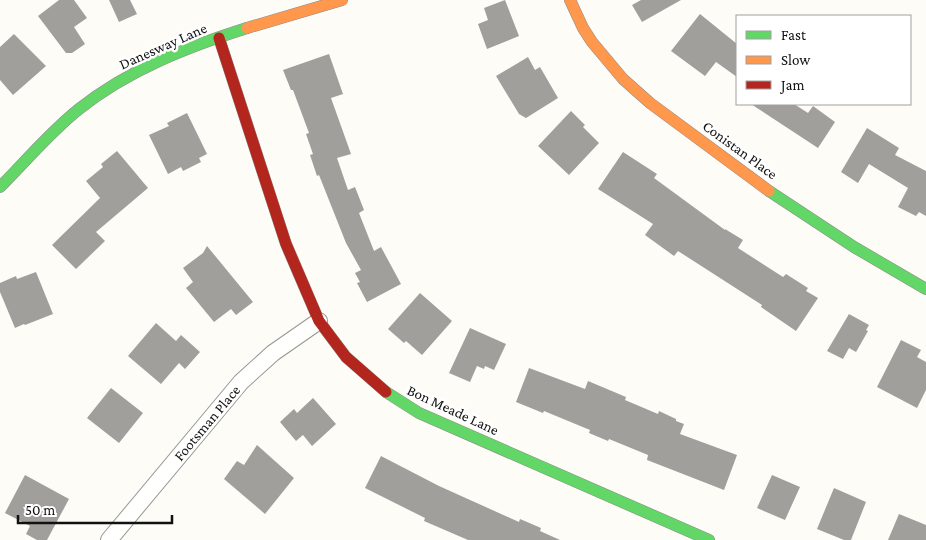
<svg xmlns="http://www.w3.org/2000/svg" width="926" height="540" font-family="'Crimson Pro',serif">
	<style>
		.building { fill: #a19f9c }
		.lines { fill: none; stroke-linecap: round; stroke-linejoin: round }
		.street-casing { stroke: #979795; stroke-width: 18 }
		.fast-casing { stroke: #8e8d8b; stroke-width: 12 }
		.slow-casing { stroke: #8e8d8b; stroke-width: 12 }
		.jam-casing { stroke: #8e8d8b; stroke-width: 12 }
		.street { stroke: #fffffe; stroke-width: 16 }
		.fast { stroke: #63d668; stroke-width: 11 }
		.slow { stroke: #ff974d; stroke-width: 11 }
		.jam { stroke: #b3261e; stroke-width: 11 }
		.labels { text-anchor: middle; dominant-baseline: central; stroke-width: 5; stroke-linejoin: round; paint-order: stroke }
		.street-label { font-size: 15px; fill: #111; stroke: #fff }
	</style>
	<rect width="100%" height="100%" fill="#fdfcf7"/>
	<path class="building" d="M59,0H74L87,18L74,27L85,44L72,53H66L38,16Z
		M109,0H130L137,14L119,22Z
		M505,0L519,36L487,49L478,24L488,20L484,8Z
		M641,0H681L642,22L632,5Z
		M700,14L737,44V77L716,62L705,76L671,51Z
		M14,34L46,66L13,95L0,80V47Z
		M329,54L343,94L331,98L351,154L337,158L348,190L355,187L364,210L359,213L374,251L381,247L401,284L367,302L357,283L360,282L355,273L361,270L346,243L319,175L317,176L310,155L313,154L306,134L309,133L293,90H291L283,70Z
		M528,57L535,70L540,67L558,98L526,118L519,114L496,76Z
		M751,104H794L808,113L813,106L835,122L818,148Z
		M571,111L585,125L583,127L599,143L569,175L538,146Z
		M187,113L207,154L199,158L201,162L183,171L181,167L168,174L149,135L169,126L167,123Z
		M867,128L899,148L895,155L926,171V216L919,212L916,216L898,207L908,188L869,164L858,183L841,172Z
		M117,151L148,188L96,232L105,241L76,269L52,245L100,198L86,181L103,167L101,164Z
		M623,152L657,174L654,178L725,230V229L743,240L738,248L783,277L786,274L808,288L806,291L818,298L796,331L761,307L762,305L678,251L674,256L645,235L653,224L598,189Z
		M207,246L253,302L236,315L231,309L214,322L186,288L193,282L183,268L203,253Z
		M36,272L53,314L25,325L24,324L15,328L0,292V283L16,276L17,279Z
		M420,293L452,321L422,355L406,341L404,343L388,329Z
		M849,314L869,325L866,330L868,331L856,352L849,348L843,359L827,351Z
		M156,323L176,341L181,335L200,352L185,369L179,363L161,384L128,356Z
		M470,328L506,344L494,370L485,366L484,369L477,366L470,382L449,373Z
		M901,340L921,350L917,357L926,362V390L917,408L877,387Z
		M529,368L585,389L588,381L626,397L625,400L658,414L659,411L676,419V421L684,424L680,434L737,455L724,490L647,460L648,455L609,439L608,441L589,433L590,430L544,411L543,413L516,402Z
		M111,388L143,413L119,443L87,418Z
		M313,398L336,424L312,446L303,435L296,441L280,422L294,409L297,413Z
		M257,445L294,478L265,514L224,479L237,461L244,465Z
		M381,456L439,486L519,522L520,519L541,528L540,531L560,540H468L424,521L425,518L365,488Z
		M25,475L69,499L47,540H37L26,534L30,526L5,513Z
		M772,475L800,487L785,520L757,508Z
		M834,488L866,502L851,540H844L817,529Z
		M899,514L926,525V540H888Z"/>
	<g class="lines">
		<defs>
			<path id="street" d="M109,540L241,382L273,353L319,321"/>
			<path id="fast" d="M0,187C26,161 50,132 79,109C128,70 187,47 247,28
				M769,191L854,247L926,289
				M386,392L419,413L709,540"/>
			<path id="slow" d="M570,0L583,28L592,42L623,79L650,103L769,191
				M247,28L342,0"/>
			<path id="jam" d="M219,38L286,244L319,321L346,357L386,392"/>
		</defs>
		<use href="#street" class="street-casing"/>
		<use href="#fast" class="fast-casing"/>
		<use href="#slow" class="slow-casing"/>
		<use href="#jam" class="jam-casing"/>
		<use href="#street" class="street"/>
		<use href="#fast" class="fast"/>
		<use href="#slow" class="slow"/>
		<use href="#jam" class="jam"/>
	</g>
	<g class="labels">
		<g class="street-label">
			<text transform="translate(163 46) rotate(-24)">Danesway Lane</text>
			<text transform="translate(740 150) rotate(36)">Conistan Place</text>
			<text transform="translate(453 410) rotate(25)">Bon Meade Lane</text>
			<text transform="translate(207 423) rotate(-50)">Footsman Place</text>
		</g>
	</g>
	<rect x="736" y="15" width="175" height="90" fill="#ffffff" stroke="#a0a0a0"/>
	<rect x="746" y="31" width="25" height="8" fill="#63d668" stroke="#a0a0a0"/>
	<text x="781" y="40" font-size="15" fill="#111111">Fast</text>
	<rect x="746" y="56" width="25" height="8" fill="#ff974d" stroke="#a0a0a0"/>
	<text x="781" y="65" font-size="15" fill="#111111">Slow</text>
	<rect x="746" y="81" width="25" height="8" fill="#b3261e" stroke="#a0a0a0"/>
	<text x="781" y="90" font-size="15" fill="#111111">Jam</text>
	<path d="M18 515v8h154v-8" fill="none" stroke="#111111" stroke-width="2.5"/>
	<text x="25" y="515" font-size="15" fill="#111111" stroke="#ffffff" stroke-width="4" paint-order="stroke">50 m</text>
</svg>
